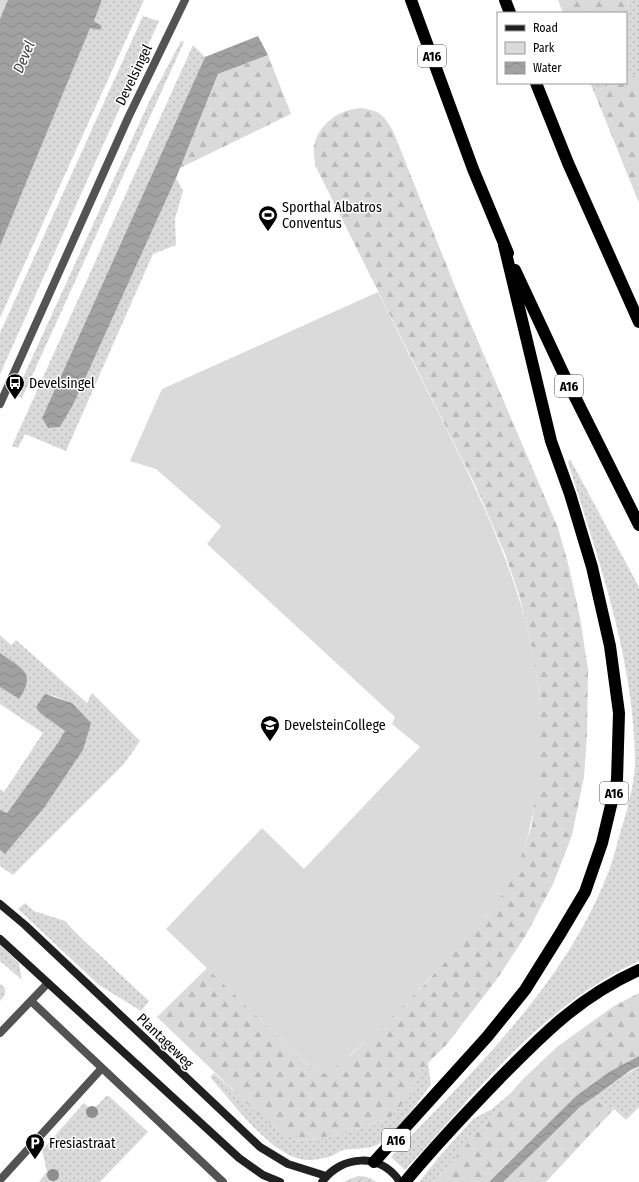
<svg xmlns="http://www.w3.org/2000/svg" width="639" height="1182" font-family="'Fira Sans Condensed',sans-serif">
	<style>
		.grass { fill: url(#grass-dots) }
		.forest { fill: url(#forest-firs) }
		.park { fill: #dadada }
		.garden { fill: url(#garden-furrows) }
		.water { fill: url(#water-waves) }
		.lines { fill: none; stroke-linecap: round; stroke-linejoin: round }
		.minor { stroke: #535353; stroke-width: 8 }
		.tertiary { stroke: #535353; stroke-width: 8 }
		.secondary { stroke: #202020; stroke-width: 8 }
		.motorway { stroke: #000; stroke-width: 12 }
		.tree { fill: #8e8e8e }
		.labels { text-anchor: middle; dominant-baseline: central; stroke-width: 3; stroke-linejoin: round; paint-order: stroke }
		.shield { fill: #fff; stroke: #4c4c4c; stroke-width: 1 }
		.shield-label { font-size: 13px; font-weight: bold; fill: #000 }
		.street-label { font-size: 14px; fill: #000; stroke: #fff }
		.poi-label { font-size: 14px; fill: #000; stroke: #fff; text-anchor: start }
		.water-label { font-size: 15px; font-style: italic; fill: #424242; stroke: #fff }
	</style>
	<defs>
		<pattern id="grass-dots" width="8" height="8" patternUnits="userSpaceOnUse"><rect width="8" height="8" fill="#dadada"/><path d="M2 2h.1M6 6h.1" fill="none" stroke="#b9b9b9" stroke-width="1.8" stroke-linecap="round"/></pattern>
		<pattern id="forest-firs" width="22" height="20" patternUnits="userSpaceOnUse"><rect width="22" height="20" fill="#dadada"/><path d="M5 1l3.5 6h-7zM16 11l3.5 6h-7z" fill="#b9b9b9"/></pattern>
		<pattern id="garden-furrows" width="10" height="10" patternUnits="userSpaceOnUse"><rect width="10" height="10" fill="#dadada"/><path d="M-1 1l2-2M0 10L10 0M9 11l2-2" fill="none" stroke="#b9b9b9"/></pattern>
		<pattern id="water-waves" width="16" height="10" patternUnits="userSpaceOnUse"><rect width="16" height="10" fill="#a1a1a1"/><path d="M0 5q4-4 8 0t8 0" fill="none" stroke="#898989"/></pattern>
	</defs>
	<rect width="100%" height="100%" fill="#fff"/>
	<path class="grass" d="M102,0H144L0,318V246L90,27L100,30L102,26L94,21Z
		M628,0H639V74L626,79V16L629,10Z
		M143,16L159,21L0,374V333Z
		M181,41L184,42L22,398L15,395L150,100Z
		M193,45L205,57L42,418L48,428L60,427L74,403L176,178L183,191L175,219L176,245L153,254L66,451L25,434L18,448L12,446Z
		M590,83H616L594,92Z
		M570,459L639,587V961C543,1004 475,1094 405,1170L391,1157C471,1073 562,988 606,878C612,865 615,851 619,837C626,813 635,786 635,760C634,658 598,559 568,462Z
		M0,635L11,645L16,640L87,703L92,693L140,741L124,764L13,875L0,866V850L5,854L44,808L83,750L72,703L52,695L40,713L65,731L57,744L7,813L0,810V789L4,792L43,733L0,704V687L19,699L24,671L0,653Z
		M25,903L34,911L65,921L77,934L149,1001L141,1011L99,985L18,909Z
		M0,945L19,963L22,980L0,961Z
		M0,984L5,988V995L0,1001Z
		M428,1063L431,1084C420,1100 395,1134 379,1144C368,1150 354,1148 343,1150C339,1151 336,1154 332,1156C325,1158 315,1160 308,1160C273,1160 232,1101 210,1077L214,1073L276,1129L298,1141L339,1135L390,1118L411,1094L419,1072Z
		M639,1066V1107L626,1120L614,1109L591,1098Z
		M512,1092L434,1182H419L439,1157L473,1119L492,1109Z
		M106,1096H109L148,1132L100,1182H39L47,1172L42,1150L84,1103L90,1108L92,1107L94,1109Z"/>
	<path class="forest" d="M558,0H628L629,10L626,16V13H563Z
		M268,55L291,114L180,168L218,74Z
		M639,74V203L594,92L616,83H626V79Z
		M361,108C380,111 383,114 393,131L460,299L558,528L569,567L580,618L588,669L587,735L584,777L572,835L554,882L526,935L497,979L447,1044L419,1072L411,1094L390,1118L339,1135L298,1141L276,1129L252,1108L157,1017L207,968L305,1062L322,1074L352,1054L424,985L488,914L508,884L521,856L532,825L541,739L539,691L531,644L519,595L505,554L477,489L315,165C315,159 313,151 314,146C319,123 339,110 361,108Z
		M639,993V1056L609,1072L576,1096L489,1182H434L523,1079L557,1047L614,1006Z
		M591,1098L614,1109L546,1182H503L558,1126Z"/>
	<path class="park" d="M0,0H19L0,36Z
		M378,292C398,331 416,370 436,408C496,527 558,653 537,790C532,823 525,854 509,884C495,908 475,929 456,950C417,993 376,1034 331,1071L322,1074L305,1062L166,929L262,828L304,869L420,747L392,724L395,717L207,544L221,526L156,469L130,461L162,389Z"/>
	<path class="garden" d="M358,1176L367,1177L377,1182H343Z"/>
	<path class="water" d="M8,0H102L94,21L102,26L100,30L90,28L0,246V19Z
		M258,36L268,55L218,74L176,178L74,403L60,427L48,428L42,418L205,57Z
		M0,653C22,669 37,672 19,699L0,687Z
		M45,694L72,703L91,723L83,750L44,808L5,854L0,850V810L7,813L57,744L65,731L40,713L36,707Z
		M639,1056V1066L631,1070L580,1107L503,1182H489L576,1096L609,1072Z"/>
	<g class="lines">
		<path class="minor" d="M31,1001L223,1182
			M0,1033L48,983
			M0,1180L102,1068"/>
		<path class="tertiary" d="M0,404L128,118L185,0"/>
		<path class="secondary" d="M0,904L25,925L260,1147L288,1164L326,1176
			M0,939L239,1158L263,1175L280,1182
			M322,1182C341,1155 381,1152 400,1182"/>
		<path class="motorway" d="M411,0L473,169L508,253
			M505,0L510,13
			M536,83L568,163L639,322
			M515,270L565,377L639,525
			M374,1162L487,1037L525,990L560,934L585,892L602,843L617,780L619,713L610,646L592,567L570,494L551,441L504,245
			M405,1182C434,1147 465,1114 497,1081C542,1035 579,997 639,970"/>
	</g>
	<g class="tree">
		<circle cx="92" cy="1112" r="6"/>
		<circle cx="53" cy="1175" r="6"/>
	</g>
	<defs>
		<symbol id="stadium-pin" viewBox="-11 -11 22 30"><path d="M0 17L-7.5 6A9.5 9.5 0 1 1 7.5 6Z" fill="#000" stroke="#fff"/><path d="M0-5a6.5 5 0 1 0 0 10a6.5 5 0 1 0 0-10ZM-3.5-1.8h7v3.6h-7Z" fill="#fff"/></symbol>
		<symbol id="bus-pin" viewBox="-11 -11 22 30"><path d="M0 17L-7.5 6A9.5 9.5 0 1 1 7.5 6Z" fill="#000" stroke="#fff"/><path d="M-5-6H5V4H4V6H2V4H-2V6H-4V4H-5ZM-3.5-4V0h7V-4ZM-3.5 1.2v1.5H-2V1.2ZM2 1.2v1.5H3.5V1.2Z" fill="#fff"/></symbol>
		<symbol id="school-pin" viewBox="-11 -11 22 30"><path d="M0 17L-7.5 6A9.5 9.5 0 1 1 7.5 6Z" fill="#000" stroke="#fff"/><path d="M0-5L7-2L0 1L-7-2ZM-4 1L0 2.5L4 1V4Q0 6-4 4Z" fill="#fff"/></symbol>
		<symbol id="parking-pin" viewBox="-11 -11 22 30"><path d="M0 17L-7.5 6A9.5 9.5 0 1 1 7.5 6Z" fill="#000" stroke="#fff"/><path d="M-3.5-5.5H1a3.5 3.5 0 0 1 0 7H-1V5.5H-3.5ZM-1-3.4V-.6H.8a1.4 1.4 0 0 0 0-2.8Z" fill="#fff"/></symbol>
	</defs>
	<g fill-rule="evenodd">
		<use href="#stadium-pin" x="257" y="204" width="22" height="30"/>
		<use href="#bus-pin" x="4" y="372" width="22" height="30"/>
		<use href="#school-pin" x="259" y="714" width="22" height="30"/>
		<use href="#parking-pin" x="24" y="1132" width="22" height="30"/>
	</g>
	<g class="labels">
		<g class="shield">
			<rect x="418" y="45" width="28" height="22" rx="3"/>
			<rect x="555" y="375" width="28" height="22" rx="3"/>
			<rect x="600" y="782" width="28" height="22" rx="3"/>
			<rect x="382" y="1129" width="28" height="22" rx="3"/>
		</g>
		<g class="shield-label">
			<text x="432" y="56">A16</text>
			<text x="569" y="386">A16</text>
			<text x="614" y="793">A16</text>
			<text x="396" y="1140">A16</text>
		</g>
		<g class="street-label">
			<text transform="translate(134 75) rotate(-64)">Develsingel</text>
			<text transform="translate(165 1041) rotate(44)">Plantageweg</text>
		</g>
		<g class="poi-label">
			<text x="282" y="207">Sporthal Albatros<tspan x="282" dy="16">Conventus</tspan></text>
			<text x="29" y="383">Develsingel</text>
			<text x="284" y="725">DevelsteinCollege</text>
			<text x="49" y="1143">Fresiastraat</text>
		</g>
		<g class="water-label">
			<text transform="translate(24 57) rotate(-67)">Devel</text>
		</g>
	</g>
	<rect x="497" y="12" width="130" height="72" fill="#ffffff" stroke="#999999"/>
	<rect x="505" y="25" width="20" height="6" fill="#202020" stroke="#999999"/>
	<text x="533" y="32" font-size="12" fill="#000000">Road</text>
	<rect x="505" y="42" width="20" height="12" fill="#dadada" stroke="#999999"/>
	<text x="533" y="52" font-size="12" fill="#000000">Park</text>
	<rect x="505" y="62" width="20" height="12" fill="url(#water-waves)" stroke="#999999"/>
	<text x="533" y="72" font-size="12" fill="#000000">Water</text>
</svg>
